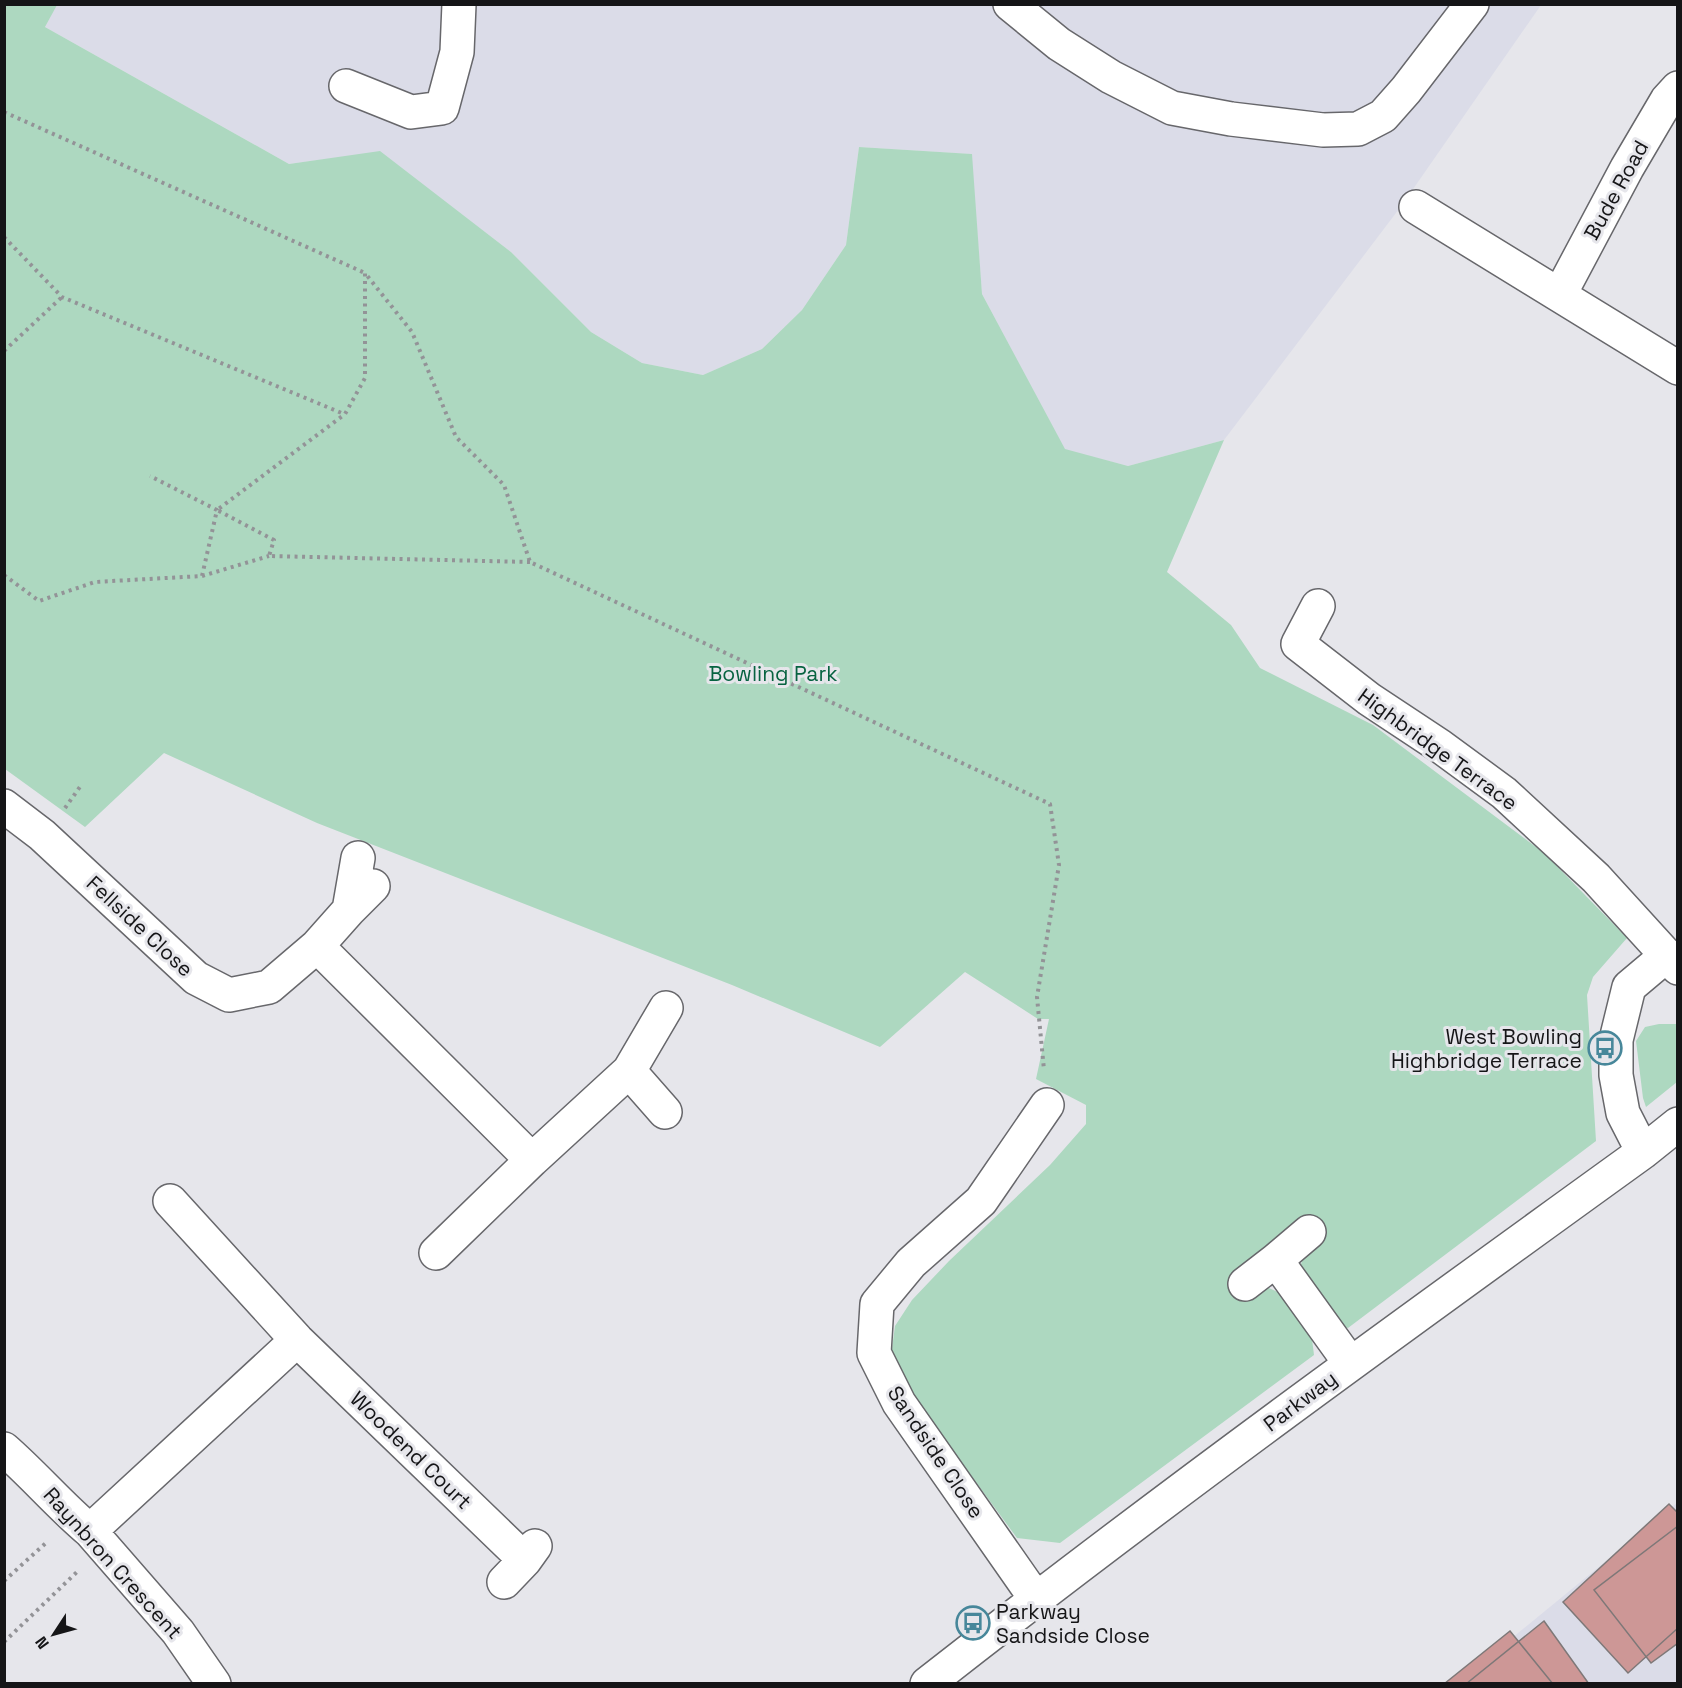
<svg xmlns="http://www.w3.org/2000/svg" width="1682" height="1688" font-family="'Space Grotesk',sans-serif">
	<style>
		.built { fill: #dbdce8 }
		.green { fill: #add8c0 }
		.building { fill: #cd9796; stroke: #7e7878; stroke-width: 1.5 }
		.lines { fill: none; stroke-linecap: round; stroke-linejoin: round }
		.minor-casing { stroke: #67676b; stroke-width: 36 }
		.path { stroke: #939397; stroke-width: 4; stroke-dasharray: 3 4.5; stroke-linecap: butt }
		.minor { stroke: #fff; stroke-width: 33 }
		.labels { text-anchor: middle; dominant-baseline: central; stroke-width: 6; stroke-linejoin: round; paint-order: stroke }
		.street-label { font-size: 21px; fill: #151517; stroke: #e6e6eb }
		.park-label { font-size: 21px; fill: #076341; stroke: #e6e6eb }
		.poi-label { font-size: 21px; fill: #151517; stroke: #e6e6eb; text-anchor: end }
	</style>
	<rect width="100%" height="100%" fill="#e6e6eb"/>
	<path class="built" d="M57,4L1541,5L1402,205L1224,440L1128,466L1065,450L982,294L971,154L859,147L846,245L802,310L762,349L703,375L642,363L591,332L511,252L380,152L289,164L45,27Z
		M1677,1503V1683L1456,1684L1662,1515Z"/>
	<path class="green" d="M5,5H57L45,27L289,164L380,151L511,252L591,332L642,363L703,375L762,349L802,310L846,245L859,147L972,154L982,294L1065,449L1128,466L1224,440L1167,572L1231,625L1260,668L1373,725L1544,853L1627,938L1593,977L1587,995L1596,1141L1348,1328L1329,1323L1299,1271L1305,1251L1270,1252L1228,1285L1233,1293L1269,1288L1293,1299L1311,1331L1314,1355L1060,1543L1017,1538L900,1379L891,1356L895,1326L912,1300L949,1261L1050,1165L1086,1124V1105L1036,1079L1049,1019H1038L965,972L880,1047L732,985L317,823L164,753L85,827L5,769Z
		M1659,1024H1677V1082L1646,1107L1643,1098L1636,1041L1645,1027Z"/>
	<path class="building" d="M1669,1504L1678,1513V1628L1628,1673L1563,1602Z
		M1678,1526V1643L1651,1663L1594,1590Z
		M1544,1621L1589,1684H1466Z
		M1510,1631L1553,1684H1444Z"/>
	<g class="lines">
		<defs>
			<path id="minor" d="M1010,4L1059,44L1111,77L1172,108L1231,119L1323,130L1358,129L1383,116L1406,90L1472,4
				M346,86L411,112L442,108L457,52L459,4
				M1416,207L1678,368
				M1560,294L1627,168L1667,100L1678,88
				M1318,606L1298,644L1369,699L1440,746L1504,793L1596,878L1678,968
				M4,806L42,835L196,978L229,995L269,987L317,946L349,910L373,886
				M349,910L358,858
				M317,946L532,1160
				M629,1071L665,1112
				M1643,1152L1623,1113L1616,1075V1040L1629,987L1667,955
				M170,1201L297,1340L525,1560
				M436,1253L532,1160L629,1071L666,1008
				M1276,1260L1350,1363
				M1245,1284L1276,1260L1309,1232
				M4,1449C34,1475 60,1506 90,1531L178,1632L214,1684
				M90,1531L297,1340
				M504,1582L525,1560L535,1546
				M1036,1599L899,1403L874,1353L877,1304L911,1263L981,1201L1047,1105
				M927,1684C1161,1500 1402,1326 1643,1152L1678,1124"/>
		</defs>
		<use href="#minor" class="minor-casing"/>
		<path class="path" d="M4,112L365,273
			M4,237L62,297L344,414
			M4,351L62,297
			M530,562L269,556L274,540L217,510L345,414L365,378V273L412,332L456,437L504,485L530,562L1050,804L1059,865L1037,997L1044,1070
			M4,575L39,601L95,582L202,576L217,510L150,476
			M202,576L269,556
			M65,808L82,784
			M4,1581L48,1541
			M4,1642L79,1570"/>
		<use href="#minor" class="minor"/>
	</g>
	<defs>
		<symbol id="bus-ring" viewBox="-11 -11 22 22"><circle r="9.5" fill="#e6e6eb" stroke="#47879a" stroke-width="1.5"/><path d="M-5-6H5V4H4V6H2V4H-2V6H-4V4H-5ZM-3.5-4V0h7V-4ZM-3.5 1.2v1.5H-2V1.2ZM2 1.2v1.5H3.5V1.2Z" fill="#47879a"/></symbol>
	</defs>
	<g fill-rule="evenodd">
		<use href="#bus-ring" x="1586" y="1029" width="38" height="38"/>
		<use href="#bus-ring" x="954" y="1604" width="38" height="38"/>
	</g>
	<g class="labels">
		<g class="street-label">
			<text transform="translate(1616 190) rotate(-61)">Bude Road</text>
			<text transform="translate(1438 749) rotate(36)">Highbridge Terrace</text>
			<text transform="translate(140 926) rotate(43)">Fellside Close</text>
			<text transform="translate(1300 1401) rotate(-37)">Parkway</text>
			<text transform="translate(411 1450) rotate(44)">Woodend Court</text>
			<text transform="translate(936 1452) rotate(56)">Sandside Close</text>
			<text transform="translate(113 1563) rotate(48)">Raynbron Crescent</text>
		</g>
		<g class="park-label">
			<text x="773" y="673">Bowling Park</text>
		</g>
		<g class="poi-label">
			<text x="1582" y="1036">West Bowling<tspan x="1582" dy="24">Highbridge Terrace</tspan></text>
			<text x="996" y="1611" text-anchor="start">Parkway<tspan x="996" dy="24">Sandside Close</tspan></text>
		</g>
	</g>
	<rect width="1682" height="1688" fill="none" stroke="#151517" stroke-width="12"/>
	<g transform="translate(54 1634) rotate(234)" stroke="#e6e6eb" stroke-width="4.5" paint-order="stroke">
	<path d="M0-4.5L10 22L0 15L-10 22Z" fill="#151517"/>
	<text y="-9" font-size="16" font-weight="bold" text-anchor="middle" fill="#151517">N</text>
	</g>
</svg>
